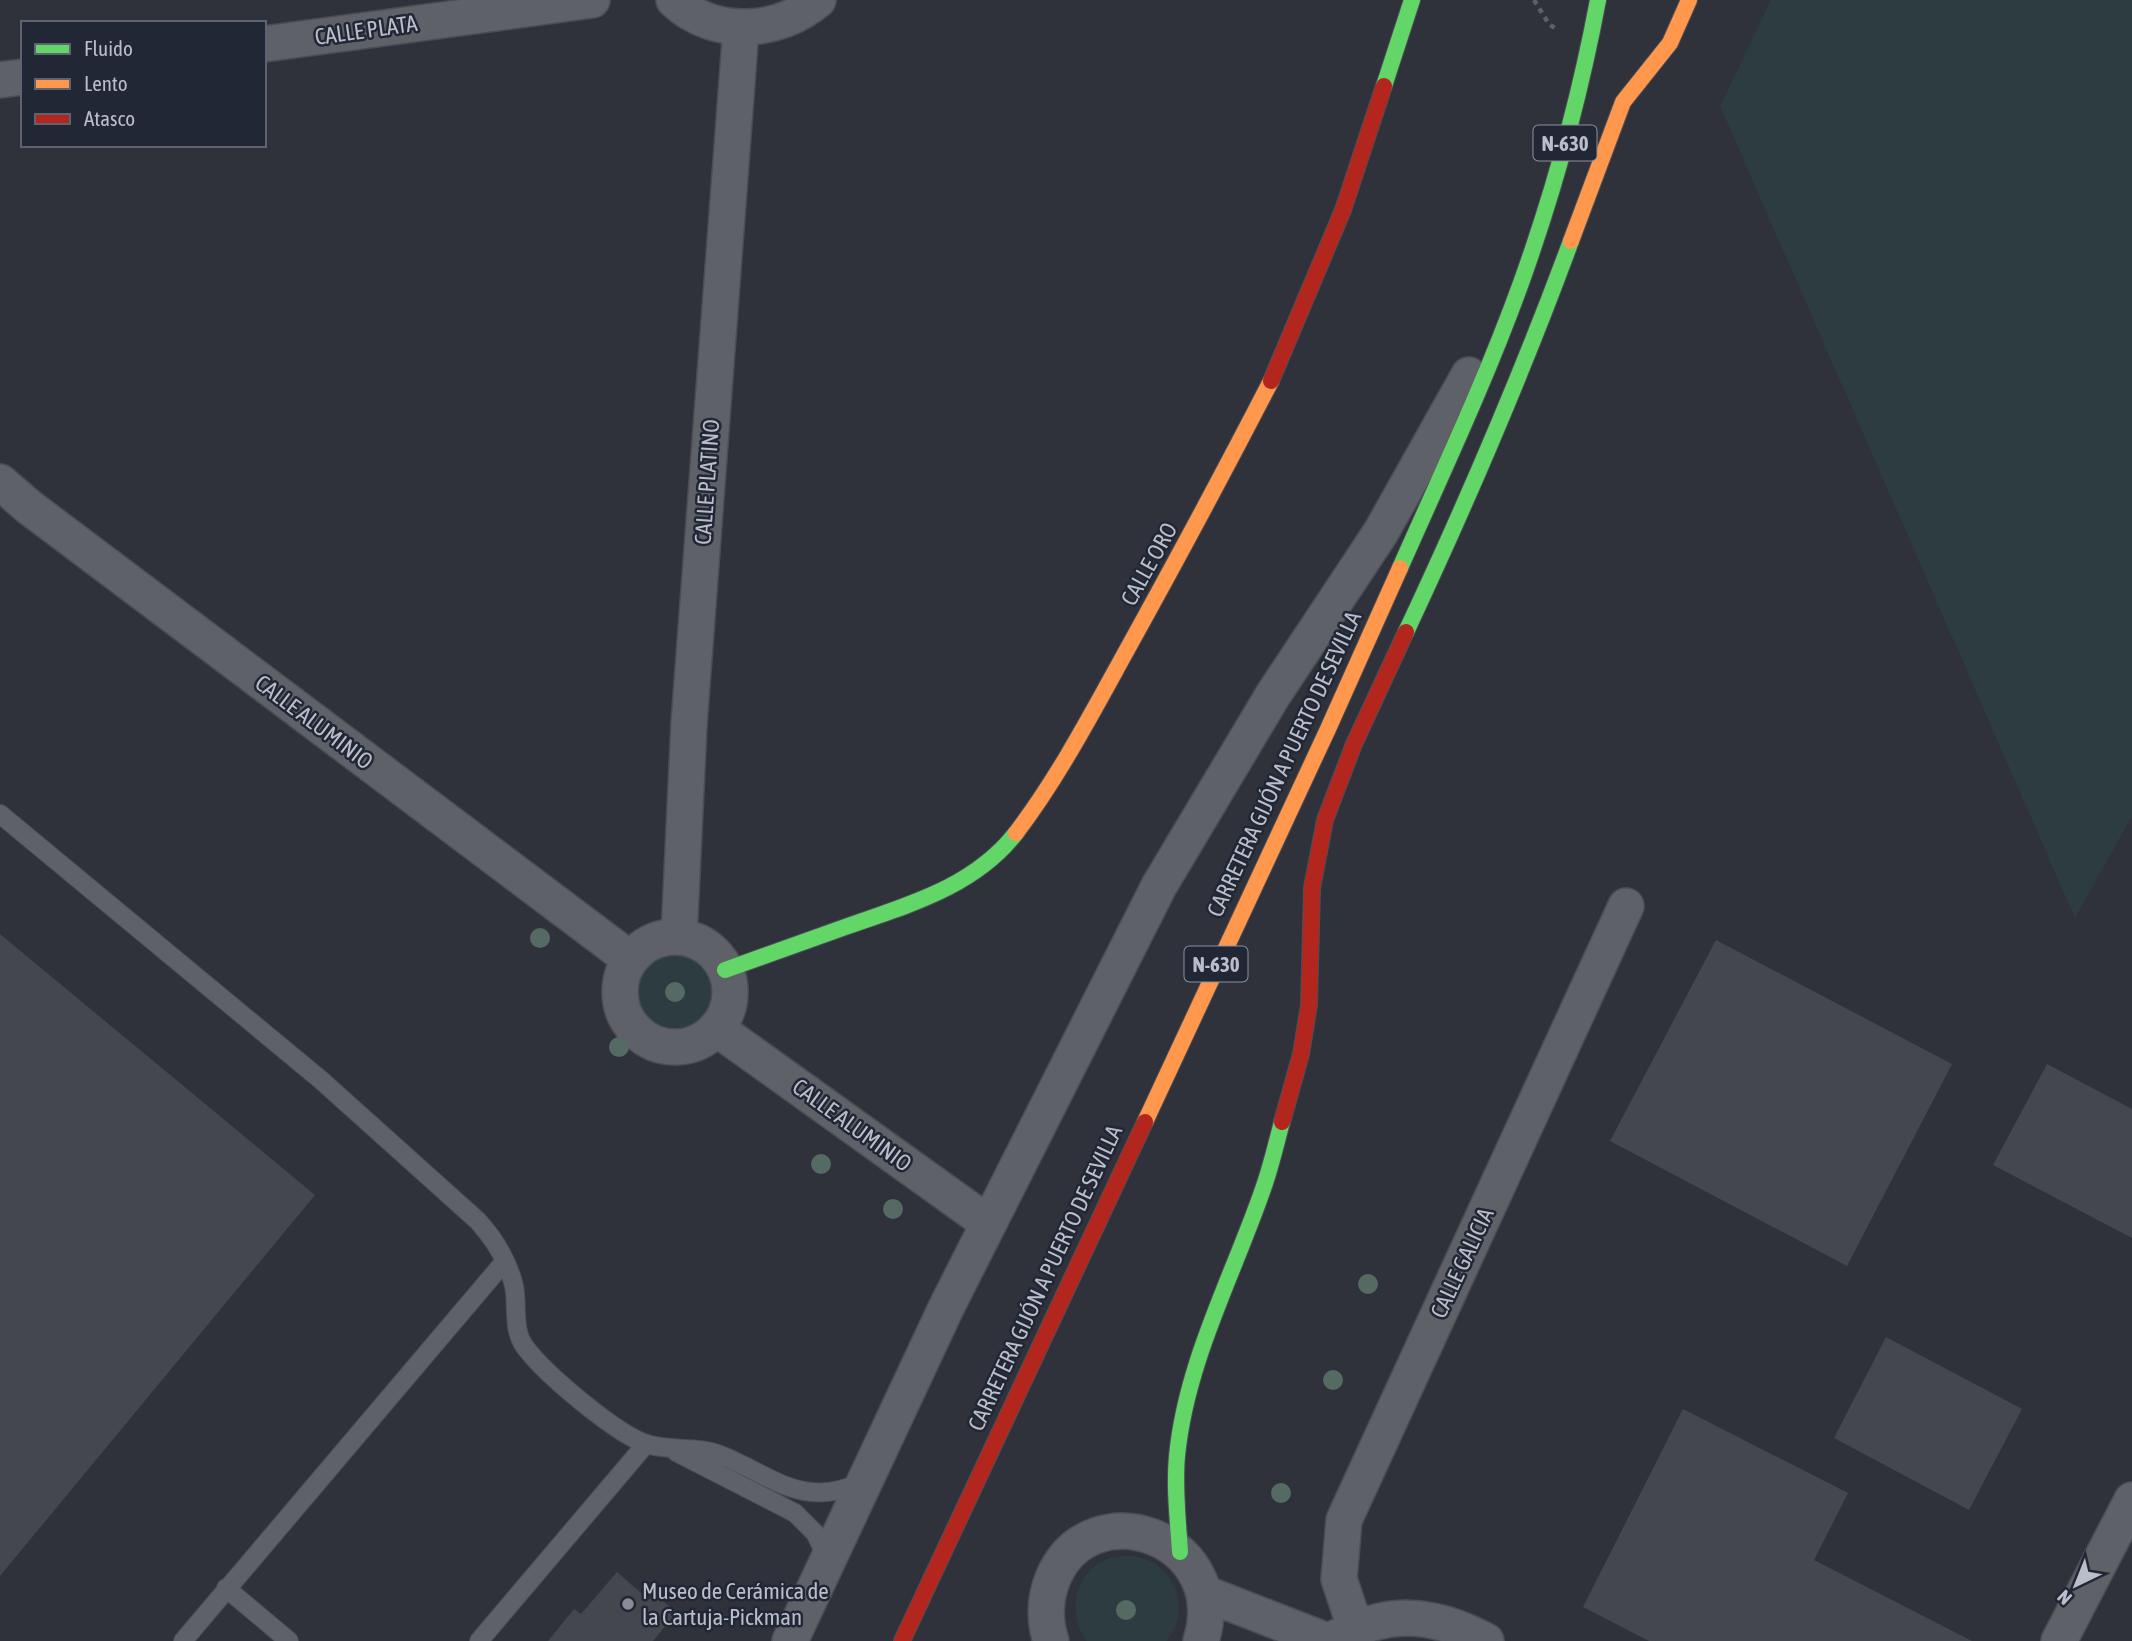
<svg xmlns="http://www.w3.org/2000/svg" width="2132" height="1641" font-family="'Asap Condensed',sans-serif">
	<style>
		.green { fill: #2d3c41 }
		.building { fill: #44474e }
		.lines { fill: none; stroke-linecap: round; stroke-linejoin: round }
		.lane-casing { stroke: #4b4d54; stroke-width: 20 }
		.street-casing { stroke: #4b4d54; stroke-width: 38 }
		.fast-casing { stroke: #4c4f57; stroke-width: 18 }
		.slow-casing { stroke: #4c4f57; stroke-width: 18 }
		.jam-casing { stroke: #4c4f57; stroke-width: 18 }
		.path { stroke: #5d6066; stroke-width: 4.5; stroke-dasharray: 5 5; stroke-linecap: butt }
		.lane { stroke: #5f6168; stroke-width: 18 }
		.street { stroke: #5f6168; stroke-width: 35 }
		.fast { stroke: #63d668; stroke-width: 16 }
		.slow { stroke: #ff974d; stroke-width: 16 }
		.jam { stroke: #b3261e; stroke-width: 16 }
		.tree { fill: #556a63 }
		.poi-dot { fill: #898d98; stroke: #222735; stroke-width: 2.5 }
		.labels { text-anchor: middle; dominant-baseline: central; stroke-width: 5; stroke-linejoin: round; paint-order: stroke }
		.shield { fill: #222735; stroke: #8c919d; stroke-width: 2 }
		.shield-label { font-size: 21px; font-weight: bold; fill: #babeca }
		.street-label { font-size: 23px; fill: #babeca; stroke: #222735 }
		.poi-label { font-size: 23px; fill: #babeca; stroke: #222735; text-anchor: start }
	</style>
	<rect width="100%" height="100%" fill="#2f323b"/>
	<path class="green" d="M1771,0H2132V816L2075,918L1720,106Z
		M621 992a54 54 0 1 1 108 0a54 54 0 1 1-108 0Z
		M1131,1556C1143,1558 1153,1561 1162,1569C1182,1588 1185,1621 1166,1641H1087C1064,1612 1076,1565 1115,1557C1120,1556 1126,1556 1131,1556Z"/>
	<path class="building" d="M0,934L315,1195L0,1576Z
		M1716,940L1952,1064L1847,1266L1610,1141Z
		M2047,1064L2132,1109V1238L1993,1165Z
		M1886,1337L2022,1409L1969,1510L1834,1438Z
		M1683,1409L1848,1493L1814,1560L1972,1641H1649L1583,1607Z
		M617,1572L649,1600L654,1594L677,1612L653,1641H548L574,1609L581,1614Z"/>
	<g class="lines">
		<defs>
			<path id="lane" d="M0,814L321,1080L478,1221C495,1240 508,1260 514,1286C518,1305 512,1330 525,1347C545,1374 619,1437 650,1445C674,1451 700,1446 723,1456C775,1478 804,1509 862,1482
				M676,1452L795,1513L815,1533L821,1545L825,1562
				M226,1588L289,1641
				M183,1641L505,1261
				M479,1641L646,1444"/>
			<path id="street" d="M674,0C714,38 778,34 818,0
				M264,44L592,0
				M0,80L23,77
				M0,482L29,507L630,959
				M679,937L689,724L741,28
				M620 992a55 55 0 1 1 110 0a55 55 0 1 1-110 0Z
				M716,1028L988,1223
				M1204,1593L1327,1641
				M1355,1627L1339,1579L1344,1520L1626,906
				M790,1641L946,1308L1159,886L1273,695L1381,532L1469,375
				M1051,1641C1044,1620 1045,1598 1053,1578C1091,1488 1233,1538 1201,1641
				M1330,1641C1386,1610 1430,1611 1486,1641
				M2059,1641L2132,1500"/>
			<path id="fast" d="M1384,86L1412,0
				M1400,568C1442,473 1486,380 1521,283C1554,191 1580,96 1598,0
				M1406,632C1466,504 1522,374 1571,241
				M725,970C766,955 807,941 848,926C908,905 974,887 1016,833
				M1180,1552C1178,1520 1174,1488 1177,1456C1186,1362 1233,1276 1263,1189C1271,1167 1276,1144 1282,1122"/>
			<path id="slow" d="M1571,241L1623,102L1670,43L1689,0
				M1016,833C1057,779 1090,717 1123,657C1174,565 1223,474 1271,381
				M1145,1122L1328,729L1400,568"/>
			<path id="jam" d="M1271,381L1343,210L1384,86
				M1282,1122L1301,1054L1309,1005L1312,888L1325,820L1354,744L1406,632
				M902,1641L1145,1122"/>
		</defs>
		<use href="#lane" class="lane-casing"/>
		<use href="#street" class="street-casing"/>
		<use href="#fast" class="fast-casing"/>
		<use href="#slow" class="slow-casing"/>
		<use href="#jam" class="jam-casing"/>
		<path class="path" d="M1534,0L1549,24L1556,29"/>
		<use href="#lane" class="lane"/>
		<use href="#street" class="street"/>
		<use href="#fast" class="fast"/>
		<use href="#slow" class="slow"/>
		<use href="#jam" class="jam"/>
	</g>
	<g class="tree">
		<circle cx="540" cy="938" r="10"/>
		<circle cx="675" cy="992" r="10"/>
		<circle cx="619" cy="1047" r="10"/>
		<circle cx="821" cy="1164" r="10"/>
		<circle cx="893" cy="1209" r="10"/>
		<circle cx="1368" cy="1284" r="10"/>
		<circle cx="1333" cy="1380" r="10"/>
		<circle cx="1281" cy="1493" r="10"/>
		<circle cx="1126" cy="1610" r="10"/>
	</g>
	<circle class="poi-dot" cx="628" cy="1604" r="7"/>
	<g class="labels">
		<g class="shield">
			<rect x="1533.5" y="125.5" width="63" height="35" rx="5"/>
			<rect x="1184.5" y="946.5" width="63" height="35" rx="5"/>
		</g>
		<g class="shield-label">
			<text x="1565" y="143">N-630</text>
			<text x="1216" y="964">N-630</text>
		</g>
		<g class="street-label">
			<text transform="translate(366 30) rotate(-8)">CALLE PLATA</text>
			<text transform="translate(707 482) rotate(-86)">CALLE PLATINO</text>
			<text transform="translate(1149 564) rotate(-61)">CALLE ORO</text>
			<text transform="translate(314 722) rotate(37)">CALLE ALUMINIO</text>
			<text transform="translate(1284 764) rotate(-65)">CARRETERA GIJÓN A PUERTO DE SEVILLA</text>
			<text transform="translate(852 1125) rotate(36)">CALLE ALUMINIO</text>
			<text transform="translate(1462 1263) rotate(-65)">CALLE GALICIA</text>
			<text transform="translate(1045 1278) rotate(-65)">CARRETERA GIJÓN A PUERTO DE SEVILLA</text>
		</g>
		<g class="poi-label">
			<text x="642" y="1591">Museo de Cerámica de<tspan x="642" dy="26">la Cartuja-Pickman</tspan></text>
		</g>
	</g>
	<rect x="21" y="21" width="245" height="126" fill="#222735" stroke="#5f6371" stroke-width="2"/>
	<rect x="35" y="44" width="35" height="10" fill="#63d668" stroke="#5f6371" stroke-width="2"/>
	<text x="84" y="56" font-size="21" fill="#babeca">Fluido</text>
	<rect x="35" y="79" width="35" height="10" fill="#ff974d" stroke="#5f6371" stroke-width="2"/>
	<text x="84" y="91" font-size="21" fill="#babeca">Lento</text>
	<rect x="35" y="114" width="35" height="10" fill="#b3261e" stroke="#5f6371" stroke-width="2"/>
	<text x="84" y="126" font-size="21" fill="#babeca">Atasco</text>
	<g transform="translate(2076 1585) rotate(223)" stroke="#222735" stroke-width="5" paint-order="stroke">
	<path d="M0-5L12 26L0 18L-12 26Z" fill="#babeca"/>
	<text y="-10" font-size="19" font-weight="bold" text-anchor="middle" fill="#babeca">N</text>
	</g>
</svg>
